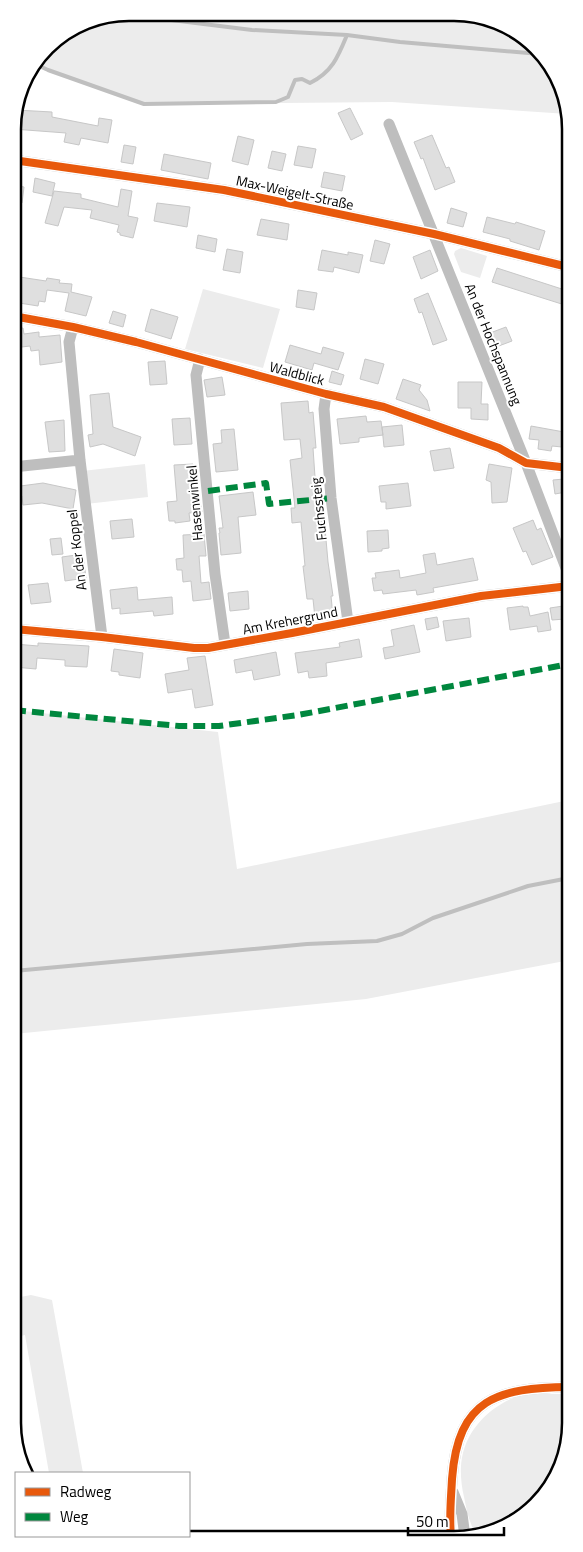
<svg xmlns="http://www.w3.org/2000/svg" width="583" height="1552" font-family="'Titillium Web',sans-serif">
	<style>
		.green { fill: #ececec }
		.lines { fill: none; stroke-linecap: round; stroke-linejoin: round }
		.stream { stroke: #bfbfbf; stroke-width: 4 }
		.building { fill: #dfdfdf; stroke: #c7c7c7 }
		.minor { stroke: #bebebe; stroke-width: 11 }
		.quiet { stroke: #00873e; stroke-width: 6; stroke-dasharray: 12 6; stroke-linecap: butt }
		.cycleway-casing { stroke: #fff; stroke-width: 11 }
		.cycleway { stroke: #e8590c; stroke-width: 8 }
		.labels { text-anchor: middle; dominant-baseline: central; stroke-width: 4; stroke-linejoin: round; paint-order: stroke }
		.street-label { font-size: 14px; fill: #000; stroke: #fff }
		.rim { fill: none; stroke: #000; stroke-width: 2.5 }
	</style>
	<rect width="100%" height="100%" fill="#fff"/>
	<path class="green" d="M129,13L477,15L536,47L568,106V114L392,102L147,104L34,66L52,42L85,21Z
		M461,248L487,256L480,278L461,272L454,254L455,251Z
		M203,289L280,309L263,368L185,349Z
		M145,464L148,497L86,504L82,471Z
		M14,710L218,732L237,869L569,800L570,960L366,999L14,1034Z
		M31,1295L52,1300L83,1473H49L25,1335L15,1337V1298Z
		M557,1394H570V1430L542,1499L478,1536C469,1525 467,1511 464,1497C456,1462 463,1434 491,1411C499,1405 509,1399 518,1396C530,1393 544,1394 557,1394Z"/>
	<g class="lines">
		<path class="stream" d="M123,14L252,30L347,35L400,42L540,54
			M35,64L48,70L144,104L276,102L288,97L295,80L302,79L310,83C332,72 338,57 347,35
			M14,971L307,944L377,941L402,934L433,918L528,886L569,878"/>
	</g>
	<path class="building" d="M350,108L363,134L351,140L338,113Z
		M16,110L52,112V117L98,126L99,118L112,120L108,143L81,138L79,145L64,142L66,133L13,129Z
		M432,135L446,168L449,167L455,182L435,190L423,158L421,159L414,142Z
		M238,136L254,140L248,165L232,161Z
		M124,145L136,147L133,164L121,162Z
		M298,146L316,149L312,168L294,165Z
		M272,151L286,154L282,171L268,168Z
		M164,154L211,163L208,179L161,170Z
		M324,172L345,176L342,191L321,187Z
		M35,178L55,183L52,196L33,192Z
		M13,185L24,187L22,203L13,202Z
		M121,189L132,191L128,216L138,218L133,238L120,235V233L117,232L119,225L90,218L92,210L64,207L58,226L45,223L54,191L81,194V198L118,207Z
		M157,203L190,207L187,227L154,221Z
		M451,208L467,213L463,227L447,223Z
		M487,217L515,224L516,222L545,231L539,250L510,241V239L483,232Z
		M261,219L289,224L287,240L257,235Z
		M198,235L217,239L215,252L196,248Z
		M375,240L390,244L384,264L370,261Z
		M227,249L243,252L240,273L223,270Z
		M322,250L348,255V252L363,255L359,273L334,267L333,272L318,270Z
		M430,250L438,271L421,279L413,257Z
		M497,268L568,291V306L492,282Z
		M13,276L46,281L47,278L60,280L59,283L72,284L71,292L92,297L86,316L65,311L69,293L47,290L45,302L39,301L38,306L13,302Z
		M298,290L317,293L314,310L296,307Z
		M428,293L447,340L433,345L422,312L419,313L414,299Z
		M151,309L178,317L171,339L145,331Z
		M113,311L126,315L123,327L109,323Z
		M506,327L512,341L496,347L490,333Z
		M23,328L24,334L39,332V337L60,335L62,362L40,365L39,350L31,351L30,346L13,348V329Z
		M290,345L321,354L323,347L344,353L338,370L314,363L312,370L285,362Z
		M365,359L384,364L378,384L360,379Z
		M165,361L167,384L150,385L148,362Z
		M332,371L344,375L341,385L329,382Z
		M222,377L225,395L207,397L204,380Z
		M403,379L421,385L419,390L427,400L430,411L396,399Z
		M458,382H482L481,404H488V420L471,419V408H458Z
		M109,393L113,427L141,437L135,456L103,444L90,447L88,435L93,434L90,395Z
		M308,401L309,413L313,412L316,448H313L317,506H318L319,518L324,517L328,562L333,596H331L333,616L315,618L313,599H307L303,566H305L301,522L292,523L291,508H295L290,460L302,458L300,439L284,440L281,403Z
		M366,416L367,422L381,421L383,435L359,438V442L340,444L337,419Z
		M190,418L192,444L174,445L172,419Z
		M64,420L65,451L49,452L45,422Z
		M402,425L404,445L384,447L382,427Z
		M531,426L564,432L562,447L552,446L551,451L538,449L539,440L529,439Z
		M234,429L238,470L216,472L213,444L222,443L221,430Z
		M450,448L454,468L434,471L430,451Z
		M193,464L196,501H200L202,512L189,513L190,521L175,523V521H169L167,502L177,501L174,465Z
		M489,464L512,468L507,502L492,503L491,482L486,480Z
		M564,479L566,492L555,494L553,480Z
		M43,483L76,490L73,509L42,503L23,505L22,496L13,497V487Z
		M408,483L411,506L386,509V502H381L379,486Z
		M253,492L256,515L238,517L241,553L221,555L219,533H220L219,528H223L219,496Z
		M132,519L134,537L112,539L110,521Z
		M533,520L537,530L541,528L553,557L532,565L526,551L523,552L513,528Z
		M388,530L389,548L382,549V551L368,552L367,531Z
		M204,534L206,556H199L201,583L209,582L211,599L193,601L191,581L183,582L182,570H177L176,559L184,558L183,535Z
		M61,538L63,554L52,555L50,539Z
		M435,553L437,565L473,558L478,580L433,588L434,592L417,595L416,590L383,594L382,590L374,591L372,578H376L375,573L399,570L400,578L426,573L423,555Z
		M83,554L86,578L65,581L62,557Z
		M48,583L51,602L31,604L28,585Z
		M137,587L138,600L172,597L173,614L154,616L153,611L120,614V608L112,609L110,590Z
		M248,591L249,609L230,611L228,593Z
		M523,606V607H528L530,616L548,612L551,630L538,632L537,626L510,630L507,608Z
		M563,606L565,619L552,620L550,608Z
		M437,617L439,627L427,630L425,619Z
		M469,618L471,637L446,641L443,621Z
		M414,625L420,652L385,659L383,648L394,646L391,630Z
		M359,639L362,657L326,663L327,676L309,678L308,671L298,673L295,653L340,647L339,643Z
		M38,643L89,646L87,667L65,666V660L37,658L36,669L14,667L15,644L38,646Z
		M114,649L143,653L140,678L119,675V672L111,671Z
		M276,652L280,675L254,680L252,670L236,673L234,660Z
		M205,656L213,705L195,708L192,689L168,693L165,674L189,670L187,658Z"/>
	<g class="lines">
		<path class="minor" d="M389,124L526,463L569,576
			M13,160L224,190L434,234L568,267
			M13,316L73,327L136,342L326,394L384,407L499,448L526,463L569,468
			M73,327L69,342L80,460L102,637
			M200,359L196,375L215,574L225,644
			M326,394L324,409L331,498L348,622
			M13,467L80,460
			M14,629L102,637L194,648H208L292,633L481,596L569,586
			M453,1492L462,1514L465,1537
			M451,1537C449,1516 451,1500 452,1479C458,1398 497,1388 570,1387"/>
		<path class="quiet" d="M208,491L266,483L269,504L331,498
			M14,710L179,726H219L298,715L569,664"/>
		<defs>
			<path id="cycleway" d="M13,160L224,190L434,234L568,267
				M13,316L73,327L136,342L326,394L384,407L499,448L526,463L569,468
				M14,629L102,637L194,648H208L292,633L481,596L569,586
				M451,1537C449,1516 451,1500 452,1479C458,1398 497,1388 570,1387"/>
		</defs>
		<use href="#cycleway" class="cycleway-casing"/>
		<use href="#cycleway" class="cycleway"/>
	</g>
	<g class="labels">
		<g class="street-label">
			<text transform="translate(295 192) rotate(12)">Max-Weigelt-Straße</text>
			<text transform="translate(494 344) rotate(68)">An der Hochspannung</text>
			<text transform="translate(297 373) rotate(15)">Waldblick</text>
			<text transform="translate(194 503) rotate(-95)">Hasenwinkel</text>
			<text transform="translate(318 509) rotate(-96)">Fuchssteig</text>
			<text transform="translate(76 550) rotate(-97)">An der Koppel</text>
			<text transform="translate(290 620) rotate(-11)">Am Krehergrund</text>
		</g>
	</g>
	<path d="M0 0H583V1552H0ZM129 21H454A108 108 0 0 1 562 129V1423A108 108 0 0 1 454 1531H129A108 108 0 0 1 21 1423V129A108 108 0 0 1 129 21Z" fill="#fff" fill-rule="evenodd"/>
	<path class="rim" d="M129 21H454A108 108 0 0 1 562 129V1423A108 108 0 0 1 454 1531H129A108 108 0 0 1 21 1423V129A108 108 0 0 1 129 21Z"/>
	<rect x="15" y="1472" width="175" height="65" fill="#ffffff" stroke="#999999"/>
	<rect x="25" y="1488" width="25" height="8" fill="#e8590c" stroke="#999999"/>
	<text x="60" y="1497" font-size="15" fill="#000000">Radweg</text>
	<rect x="25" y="1513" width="25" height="8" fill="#00873e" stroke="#999999"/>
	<text x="60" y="1522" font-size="15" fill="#000000">Weg</text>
	<path d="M408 1527v8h96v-8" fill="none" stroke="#000000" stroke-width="2.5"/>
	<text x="416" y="1527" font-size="15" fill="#000000" stroke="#ffffff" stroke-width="4" paint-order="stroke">50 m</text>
</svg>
